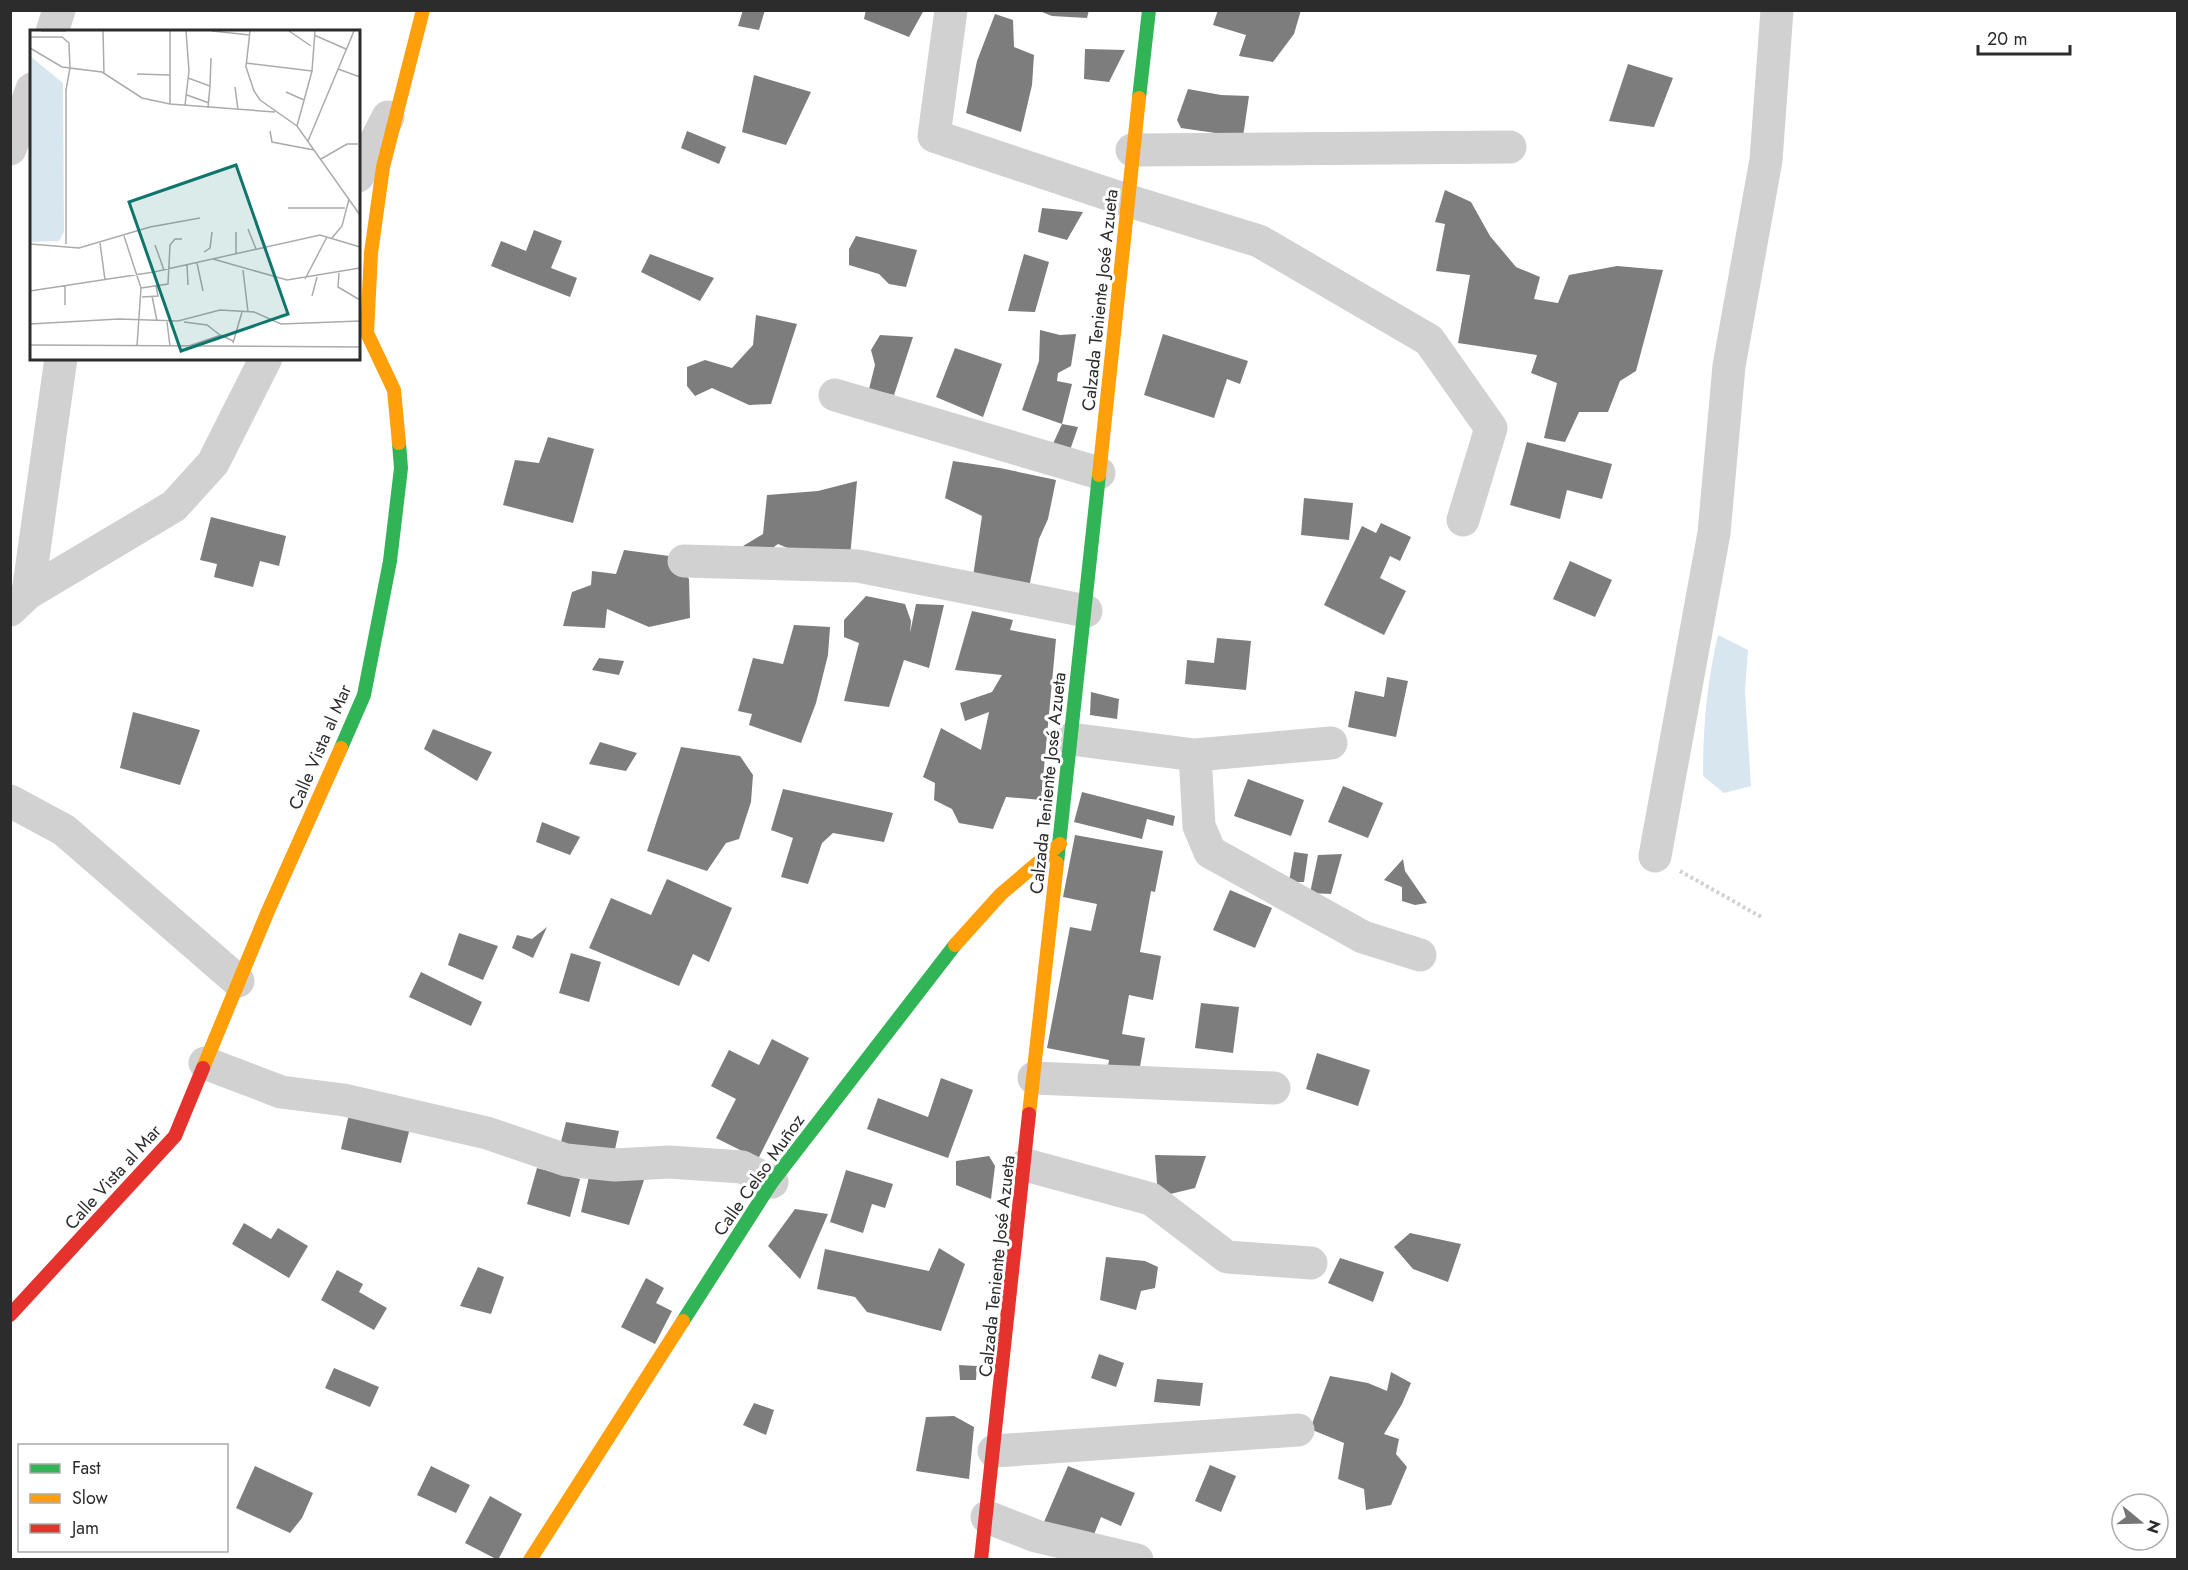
<svg xmlns="http://www.w3.org/2000/svg" width="2188" height="1570" font-family="Jost,sans-serif">
	<style>
		.water { fill: #d8e6ef }
		.building { fill: #7d7d7d }
		.lines { fill: none; stroke-linecap: round; stroke-linejoin: round }
		.path { stroke: #d1d1d1; stroke-width: 4; stroke-dasharray: 3 3; stroke-linecap: butt }
		.street { stroke: #d1d1d1; stroke-width: 33 }
		.fast { stroke: #30b455; stroke-width: 14 }
		.slow { stroke: #ff9f0a; stroke-width: 14 }
		.jam { stroke: #e5322d; stroke-width: 14 }
		.labels { text-anchor: middle; dominant-baseline: central; stroke-width: 6; stroke-linejoin: round; paint-order: stroke }
		.street-label { font-size: 18px; fill: #2c2c2c; stroke: #fff }
		.inset-road { fill: none; stroke: #ababab; stroke-width: 1.5 }
		.view { fill: #0f766e; fill-opacity: 0.15; stroke: #0f766e; stroke-width: 3 }
		.inset-edge { fill: none; stroke: #2c2c2c; stroke-width: 3 }
	</style>
	<rect width="100%" height="100%" fill="#fff"/>
	<path class="water" d="M1718,635L1748,650L1745,691L1751,786L1724,793L1703,776C1703,727 1707,682 1718,635Z"/>
	<path class="building" d="M743,10H765L759,30L738,26Z
		M866,10H924L909,37L864,19Z
		M1037,10H1089L1087,18L1052,16Z
		M1218,10H1301L1294,34L1273,62L1239,56L1246,35L1213,25Z
		M995,14L1013,20L1014,47L1034,55L1032,85L1021,132L966,113L977,61Z
		M1085,49L1125,50L1109,82L1084,79Z
		M1628,64L1673,78L1654,127L1609,121Z
		M754,75L811,92L786,145L742,132Z
		M1188,89L1221,95L1249,96L1243,137L1181,128L1177,120Z
		M687,131L726,147L719,164L681,148Z
		M1445,190L1471,202L1490,236L1516,267L1540,277L1534,299L1558,303L1569,275L1617,266L1663,270L1636,371L1620,381L1608,412H1579L1565,442L1544,438L1557,383L1531,373L1537,355L1458,343L1470,275L1436,271L1445,224L1435,222Z
		M1042,208L1083,212L1067,240L1038,232Z
		M534,230L562,241L551,268L577,278L570,297L491,266L501,241L526,251Z
		M856,236L917,250L906,287L889,284L879,274L849,265V249Z
		M650,254L714,278L700,301L641,272Z
		M1024,254L1049,262L1035,312L1008,311Z
		M756,315L797,324L771,404L749,405L712,388L695,396L687,386V367L705,360L732,368L753,345Z
		M1040,330L1060,335L1076,334L1071,366L1058,373L1057,381L1072,384L1062,424L1022,410L1039,361Z
		M1163,334L1248,361L1240,384L1227,379L1214,418L1144,395Z
		M880,335L913,337L894,395L869,389L875,365L871,350Z
		M955,348L1002,364L983,417L936,397Z
		M1062,424L1078,427L1068,456L1051,448Z
		M548,437L594,449L573,523L503,505L515,460L539,463Z
		M1527,442L1612,464L1602,499L1567,490L1560,519L1510,505Z
		M953,461L1000,468L1056,480L1048,519L1039,539L1027,597L972,583L982,516L945,498Z
		M857,481L850,557L827,565L778,544L756,560L743,546L763,534L767,495L818,491Z
		M1304,498L1353,503L1349,540L1301,535Z
		M211,517L286,536L279,566L260,561L253,587L214,577L217,564L200,560Z
		M1381,523L1411,537L1400,561L1390,556L1380,578L1406,591L1384,635L1324,605L1362,526L1376,533Z
		M624,550L669,556L689,579L690,618L649,627L607,609L605,628L563,626L572,592L591,585L592,571L616,574Z
		M1570,561L1612,580L1595,617L1553,599Z
		M866,596L905,604L911,621L910,633L916,604L944,605L929,668L904,660L889,707L844,701L859,643L844,637V620Z
		M972,611L1013,620L1010,630L1056,639L1041,800L1006,797L993,829L959,823L952,809L934,800L935,783L923,777L941,728L981,750L989,712L965,721L960,703L992,692L1002,675L955,670Z
		M794,625L830,627L828,655L816,703L801,743L749,725L752,714L738,711L753,658L783,664Z
		M1217,638L1251,641L1246,690L1185,684L1187,660L1214,663Z
		M599,658L624,661L619,675L592,670Z
		M1387,677L1408,681L1396,737L1348,727L1355,691L1384,697Z
		M1091,692L1119,699L1117,719L1090,715Z
		M133,712L200,730L180,785L120,768Z
		M433,729L492,752L477,781L424,749Z
		M600,742L637,753L626,771L589,764Z
		M681,747L740,756L753,775L751,802L739,839L726,843L707,871L647,851Z
		M1248,779L1304,800L1291,836L1234,816Z
		M1343,786L1383,803L1368,838L1328,822Z
		M783,789L893,813L884,842L833,833L822,843L808,884L781,877L793,838L771,830Z
		M1082,792L1175,816L1173,826L1147,819L1142,839L1074,822Z
		M542,822L580,837L570,855L536,842Z
		M1075,835L1163,851L1155,892L1151,891L1140,952L1161,956L1153,1000L1129,995L1122,1034L1145,1038L1138,1078L1107,1072L1109,1060L1047,1048L1070,927L1091,931L1097,904L1063,897Z
		M1294,852L1308,854L1304,882H1289Z
		M1342,854L1331,894L1310,893L1318,855Z
		M1403,859L1405,871L1427,903L1415,905L1402,901V887L1384,880Z
		M667,879L732,908L709,962L693,954L679,986L589,948L611,898L651,915Z
		M1230,890L1272,908L1255,948L1213,930Z
		M547,927L533,958L512,948L517,935L532,939Z
		M459,933L498,946L483,980L448,965Z
		M571,953L601,962L589,1002L559,993Z
		M421,972L482,1002L471,1026L409,997Z
		M1201,1003L1239,1007L1233,1053L1195,1048Z
		M772,1039L809,1058L758,1159L716,1138L736,1099L711,1086L729,1050L759,1065Z
		M1317,1053L1370,1070L1358,1106L1306,1089Z
		M941,1078L973,1090L948,1158L867,1129L878,1098L928,1117Z
		M349,1114L410,1128L401,1163L341,1149Z
		M566,1122L619,1131L612,1163L559,1150Z
		M1155,1155L1206,1156L1195,1188L1158,1197Z
		M989,1156L995,1166L991,1199L956,1185V1161Z
		M537,1168L580,1179L570,1217L527,1204Z
		M591,1168L645,1177L629,1225L581,1212Z
		M846,1170L893,1184L885,1208L872,1204L863,1233L830,1222Z
		M795,1209L828,1214L800,1279L768,1246Z
		M244,1223L271,1239L278,1228L308,1246L289,1278L232,1244Z
		M1410,1233L1461,1244L1448,1282L1413,1269L1394,1247Z
		M939,1248L965,1264L941,1331L867,1312L855,1297L817,1289L825,1249L929,1271Z
		M1106,1257L1145,1261L1158,1267L1155,1288L1141,1291L1136,1310L1100,1300Z
		M1340,1258L1384,1272L1373,1302L1328,1283Z
		M478,1267L504,1277L491,1314L460,1306Z
		M337,1270L363,1284L359,1292L387,1308L374,1330L321,1300Z
		M646,1278L664,1288L656,1303L672,1311L655,1344L621,1327Z
		M1099,1354L1124,1363L1116,1387L1091,1378Z
		M959,1365L977,1366L976,1380H960Z
		M334,1368L379,1387L370,1407L325,1388Z
		M1391,1372L1411,1383L1402,1404L1384,1434L1399,1439L1396,1454L1407,1467L1391,1505L1366,1510L1364,1489L1338,1479L1344,1443L1310,1429L1330,1376L1368,1383L1387,1391Z
		M1157,1379L1203,1383L1200,1406L1154,1402Z
		M754,1403L774,1410L766,1435L743,1425Z
		M954,1416L974,1427L969,1479L916,1471L926,1417Z
		M1210,1465L1236,1476L1221,1512L1195,1501Z
		M255,1466L313,1493L302,1518L290,1533L236,1508Z
		M431,1466L470,1485L456,1513L417,1495Z
		M1068,1466L1135,1493L1121,1526L1101,1517L1091,1542L1044,1522Z
		M490,1496L522,1514L498,1560L465,1543Z"/>
	<g class="lines">
		<path class="path" d="M1680,871L1763,918"/>
		<path class="street" d="M951,10L934,136L1129,201L1259,241L1429,340L1491,428L1463,520
			M52,32L59,10
			M10,149L32,89
			M1132,150L1510,147
			M358,176L388,117
			M835,395L1099,473
			M684,561L858,566L1086,611
			M28,593L174,506L213,463L266,358
			M10,610L28,593L61,358
			M1071,739L1195,755L1331,743
			M1195,755L1199,826L1210,852L1363,937L1420,955
			M10,801L64,830L238,981
			M1655,856L1714,533L1729,366L1766,160L1777,10
			M205,1063L281,1092L344,1100L487,1133L566,1160L615,1165L669,1162L742,1167L772,1182
			M1034,1078L1274,1088
			M1026,1165L1151,1199L1227,1257L1311,1263
			M994,1451L1298,1430
			M987,1517L1036,1536L1137,1560"/>
		<path class="fast" d="M1139,98L1149,10
			M341,748L364,695L390,561L401,468L399,443
			M1057,863L1099,475
			M683,1321L772,1182L955,945"/>
		<path class="slow" d="M399,443L394,390L367,333L371,253L383,167L423,10
			M1099,475L1139,98
			M955,945L1001,894L1060,844
			M203,1068L268,911L341,748
			M1029,1114L1057,863
			M530,1560L683,1321"/>
		<path class="jam" d="M10,1315L175,1136L203,1068
			M981,1560L1029,1114"/>
	</g>
	<g class="labels">
		<g class="street-label">
			<text transform="translate(1100 300) rotate(-84)">Calzada Teniente José Azueta</text>
			<text transform="translate(320 747) rotate(-67)">Calle Vista al Mar</text>
			<text transform="translate(1048 783) rotate(-84)">Calzada Teniente José Azueta</text>
			<text transform="translate(759 1175) rotate(-55)">Calle Celso Muñoz</text>
			<text transform="translate(113 1177) rotate(-48)">Calle Vista al Mar</text>
			<text transform="translate(997 1266) rotate(-84)">Calzada Teniente José Azueta</text>
		</g>
	</g>
	<g transform="translate(30 30)">
		<rect width="330" height="330" fill="#fff"/>
		<path d="M0,26L33,53L34,202L29,211L0,212Z" fill="#d8e6ef"/>
		<path class="inset-road" d="M11,1H36M73,1L74,44M182,1L220,5M220,1L216,37L224,61L230,70L267,96L330,185M259,1L281,16M284,5L316,19M0,7H32L39,13L40,38L72,42L112,68L140,74L245,82M0,18L32,37L40,38L36,60V214M216,33L282,41M308,39L330,47M107,44L140,45M158,48L180,56L178,78M180,56L181,28M205,57L208,80M256,62L274,70M157,65L179,73M140,74V1M155,75L159,41L156,1M267,96L282,41L285,1M240,101L242,112L284,120M278,111L324,1M291,129L317,114H328M258,178H315M218,199L226,219M206,202V224M94,206L111,258L107,316M302,208L312,196L319,169M70,213L75,250M0,214L49,218L120,197L170,188M125,215L134,240M174,222L180,218L182,202M183,229L257,250L330,238M167,233L173,261M157,235L158,255M213,240L218,282M309,243L308,257L330,270M275,249L297,207M111,258L138,254L140,215L145,209H152M0,261L124,242L290,205L330,217M122,266L127,291M282,266L287,247M112,267L128,266L126,256M35,275V256M137,292L140,316M154,292L177,295L190,305M0,294L89,289L148,291L190,280L224,282L251,294L330,291M203,313L212,282M0,315L330,317M156,317L191,305L203,311"/>
		<path class="view" d="M206,135L258,284L151,321L99,172Z"/>
		<rect width="330" height="330" class="inset-edge"/>
	</g>
	<rect width="2188" height="1570" fill="none" stroke="#2c2c2c" stroke-width="24"/>
	<rect x="18" y="1444" width="210" height="108" fill="#ffffff" stroke="#ababab" stroke-width="1.5"/>
	<rect x="30" y="1464" width="30" height="9" fill="#30b455" stroke="#ababab" stroke-width="1.5"/>
	<text x="72" y="1474" font-size="18" fill="#2c2c2c">Fast</text>
	<rect x="30" y="1494" width="30" height="9" fill="#ff9f0a" stroke="#ababab" stroke-width="1.5"/>
	<text x="72" y="1504" font-size="18" fill="#2c2c2c">Slow</text>
	<rect x="30" y="1524" width="30" height="9" fill="#e5322d" stroke="#ababab" stroke-width="1.5"/>
	<text x="72" y="1534" font-size="18" fill="#2c2c2c">Jam</text>
	<g transform="translate(2140 1522) rotate(109)"><circle r="28" fill="#ffffff" stroke="#ababab" stroke-width="1.5"/>
	<path d="M0-4.5L10 22L0 15L-10 22Z" fill="#767676"/>
	<text y="-9" font-size="16" font-weight="bold" text-anchor="middle" fill="#2c2c2c">N</text>
	</g>
	<path d="M1978 45v9h92v-9" fill="none" stroke="#2c2c2c" stroke-width="3"/>
	<text x="1987" y="45" font-size="18" fill="#2c2c2c" stroke="#ffffff" stroke-width="4.5" paint-order="stroke">20 m</text>
</svg>
